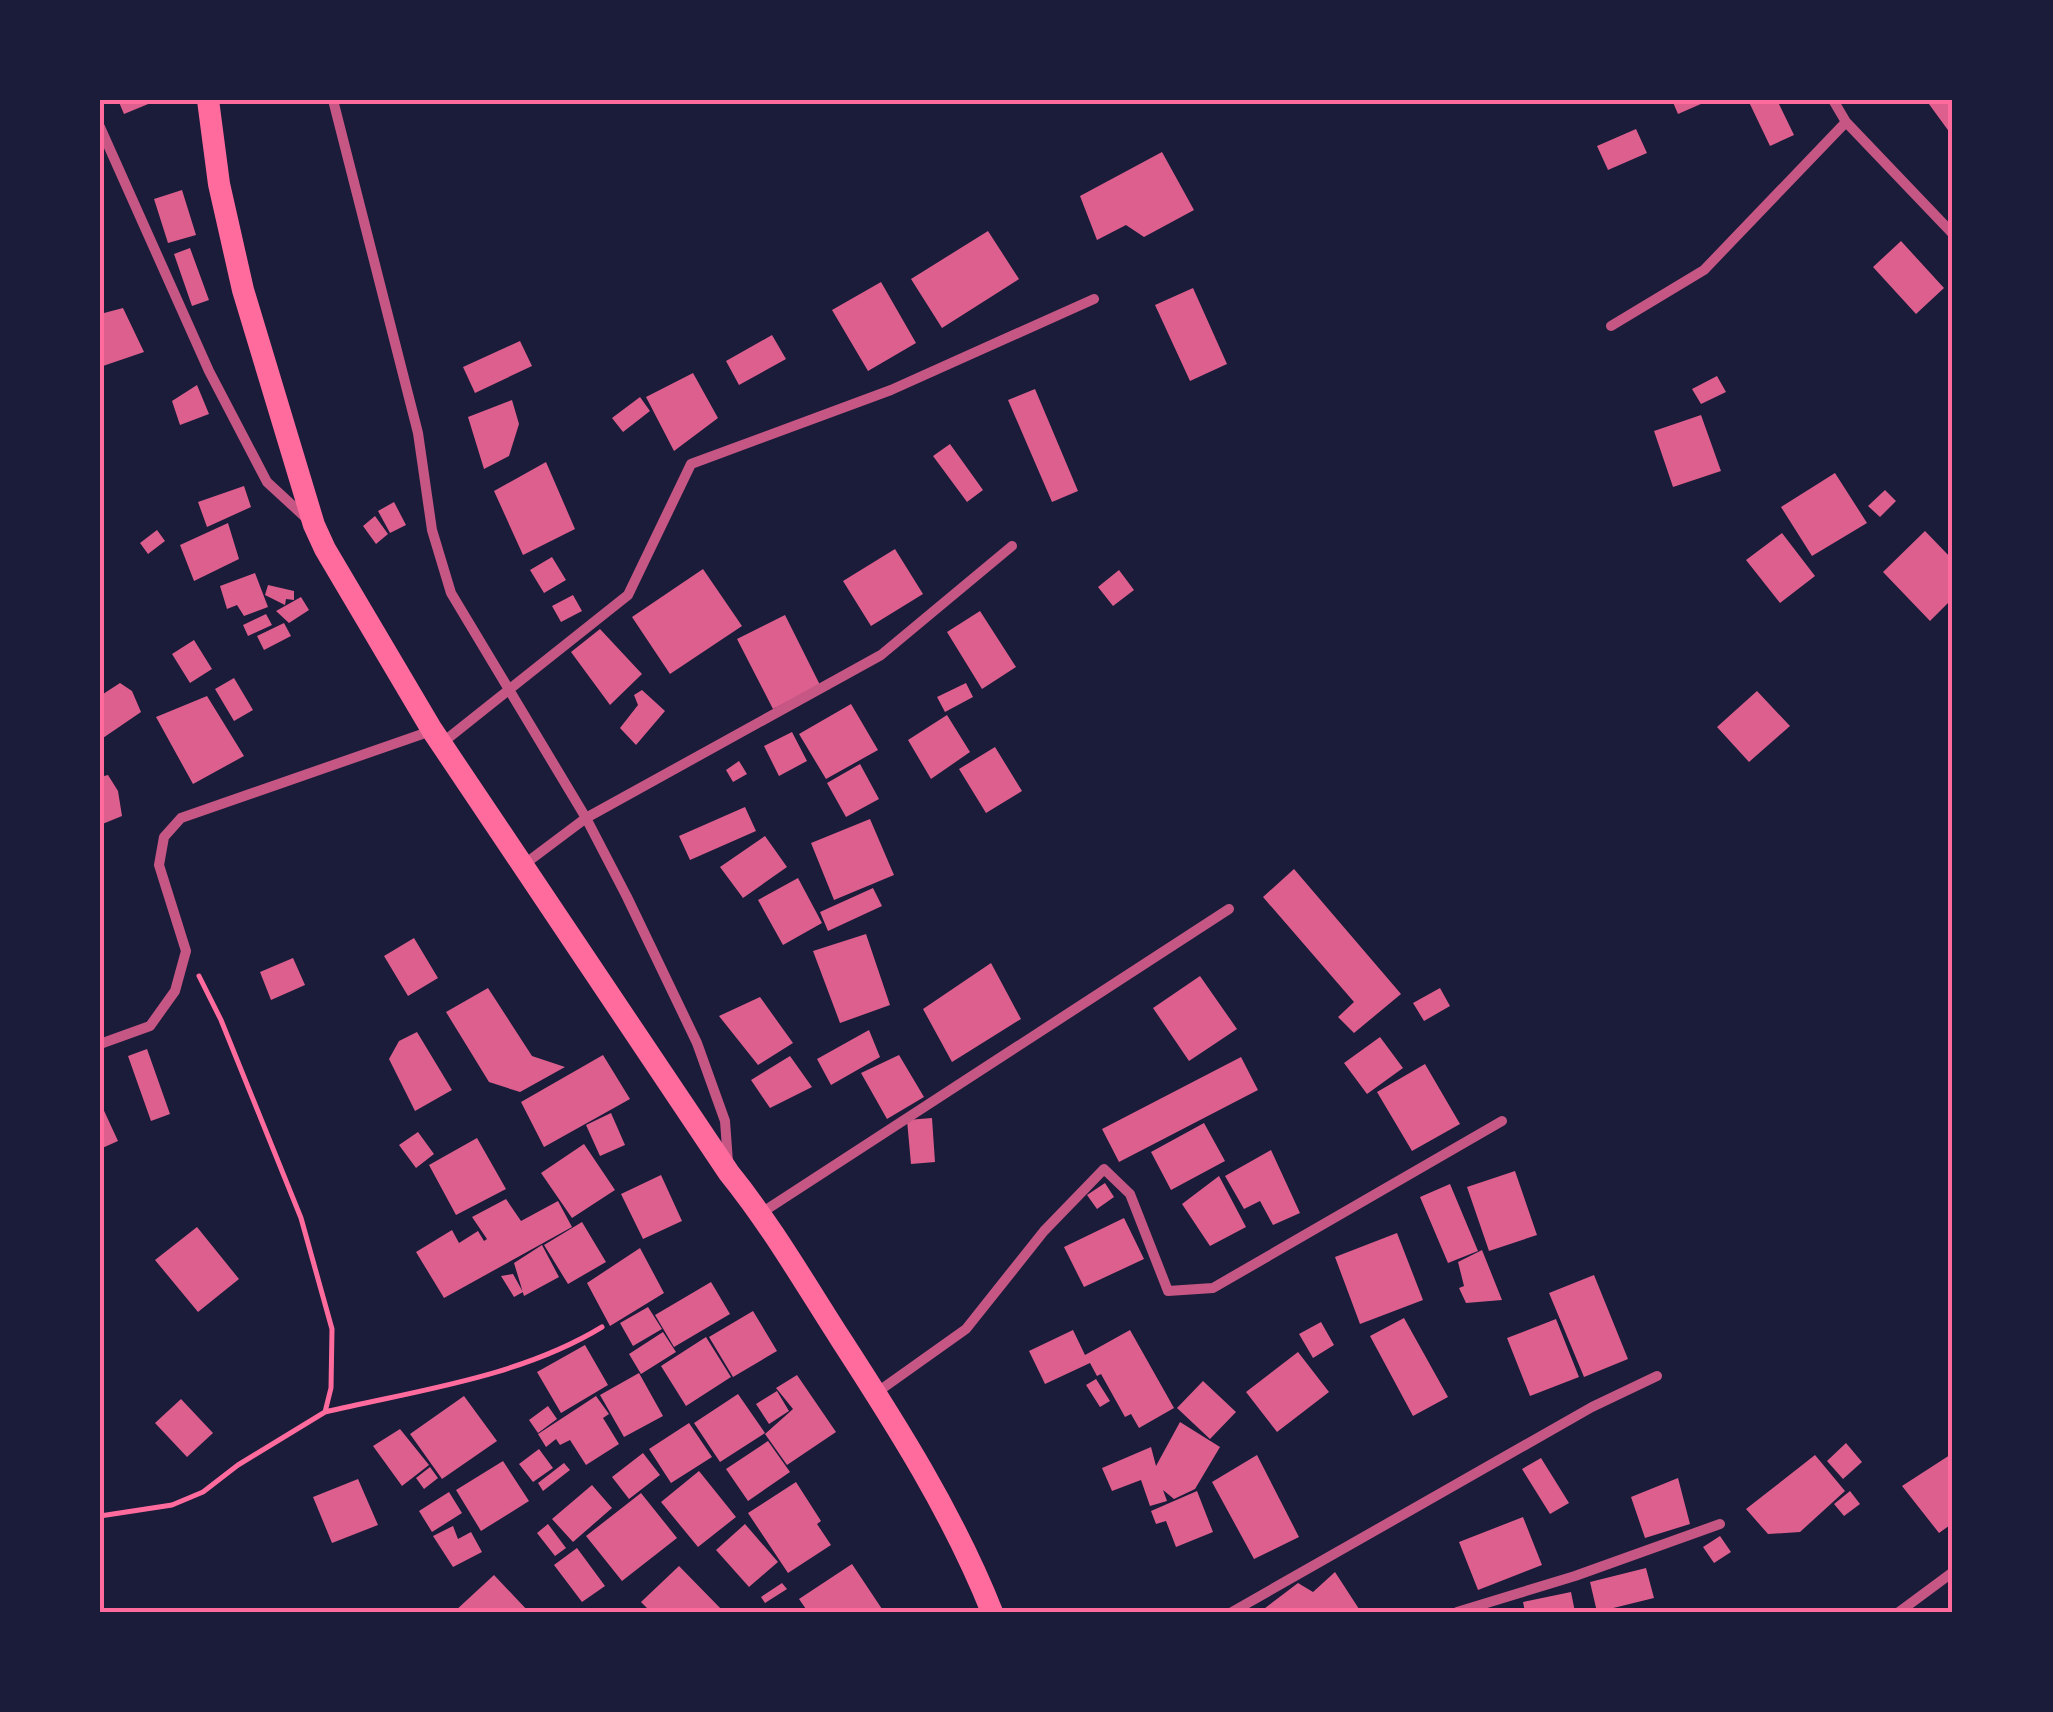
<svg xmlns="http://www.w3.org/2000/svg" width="2053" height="1712" font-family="Mulish,sans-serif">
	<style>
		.building { fill: #dd5f8e }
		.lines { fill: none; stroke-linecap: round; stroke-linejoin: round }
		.path { stroke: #ff6b9d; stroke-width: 5 }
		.minor { stroke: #c65784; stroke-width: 10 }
		.trunk { stroke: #ff6b9d; stroke-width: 22 }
		.neatline { fill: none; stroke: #ff6b9d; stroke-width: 4 }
	</style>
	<rect width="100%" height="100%" fill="#1b1b3a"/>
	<path class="building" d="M118,100H158L124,114Z
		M1672,100H1710L1678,114Z
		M1748,100H1777L1794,135L1770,146Z
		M1926,100H1953V137Z
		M1636,129L1647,153L1608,170L1597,146Z
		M1162,152L1194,210L1144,237L1126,225L1097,240L1080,196Z
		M182,190L196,235L168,243L154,199Z
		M988,231L1019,279L942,328L911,279Z
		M1901,241L1944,288L1916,314L1873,267Z
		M190,248L209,300L192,306L174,254Z
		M881,282L916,343L868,371L832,310Z
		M1193,288L1227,364L1190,381L1155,305Z
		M123,308L144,352L100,367V320L104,313Z
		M772,335L786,359L739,385L726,361Z
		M520,341L532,366L475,393L463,367Z
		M693,373L718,418L674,451L646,397Z
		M1717,376L1726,392L1701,404L1692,389Z
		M197,385L209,414L180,425L172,401Z
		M1035,389L1078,491L1052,502L1008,400Z
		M640,397L650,411L623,432L612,418Z
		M512,400L519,424L509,456L484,469L468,417Z
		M1701,415L1721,471L1673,487L1654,431Z
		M950,444L983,490L967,502L933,456Z
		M546,462L575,529L523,555L494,491Z
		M1835,473L1867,523L1812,556L1781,507Z
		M244,486L251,507L207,527L198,502Z
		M1885,490L1896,501L1880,517L1868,506Z
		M394,502L406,525L390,533L378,511Z
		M375,516L388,534L376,544L363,526Z
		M228,523L239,559L194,581L180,545Z
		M157,530L165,541L148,554L140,543Z
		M1925,531L1953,560V598L1930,621L1883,572Z
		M1782,533L1815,576L1780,603L1746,560Z
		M895,549L923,594L871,626L843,581Z
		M552,557L566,580L544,593L530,570Z
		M703,569L742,626L670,674L632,617Z
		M1119,570L1134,590L1113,606L1098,587Z
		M255,573L268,607L244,616L237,605L227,609L220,586Z
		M268,585L294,591V600L286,599L285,605L265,595Z
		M573,595L582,611L561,622L552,606Z
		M301,597L309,610L289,623L276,611Z
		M980,611L1016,667L982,689L947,632Z
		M266,614L272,625L248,636L243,625Z
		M785,615L820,685L773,709L737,639Z
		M284,623L291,636L264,650L257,636Z
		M600,629L642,674L610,705L571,652Z
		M194,640L212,669L190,683L172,654Z
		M234,678L253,710L234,721L215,689Z
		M120,683L132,691L141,712L100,740V696Z
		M966,683L973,697L945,712L937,697Z
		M642,690L665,711L636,745L620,728L638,705L634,695Z
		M1757,691L1790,726L1749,762L1717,727Z
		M207,696L244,756L193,784L156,717Z
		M851,704L878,750L826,779L799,734Z
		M947,715L970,752L931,779L908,740Z
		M792,732L807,761L779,776L764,746Z
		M995,747L1022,791L986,813L959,769Z
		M739,761L747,774L733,782L726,770Z
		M860,764L879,799L846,817L827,783Z
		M108,775L118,791L122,816L100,825V777Z
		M745,807L756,831L690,860L679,836Z
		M870,819L894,875L834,900L811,843Z
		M765,836L787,867L743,898L720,867Z
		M1294,869L1401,994L1354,1033L1338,1017L1354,1002L1263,897Z
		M798,878L822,923L783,945L758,900Z
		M873,888L882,906L828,931L820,912Z
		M866,934L890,1005L840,1023L813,951Z
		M414,938L438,978L408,996L384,956Z
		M293,958L305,985L271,1000L260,972Z
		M991,963L1021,1019L952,1062L923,1009Z
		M1200,976L1237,1029L1189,1061L1153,1008Z
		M488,988L532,1056L565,1067L520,1092L489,1082L446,1012Z
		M1440,988L1450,1006L1424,1021L1413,1003Z
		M760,997L793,1043L758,1065L719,1016Z
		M869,1030L880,1057L831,1085L817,1059Z
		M417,1032L452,1090L415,1111L389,1059L399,1041Z
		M1380,1037L1403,1068L1367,1094L1344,1063Z
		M147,1049L170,1114L151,1121L128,1056Z
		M603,1055L630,1099L544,1147L521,1102Z
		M899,1055L924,1097L887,1119L861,1073Z
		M790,1056L812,1087L770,1108L751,1080Z
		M1241,1057L1258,1090L1119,1162L1102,1129Z
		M1425,1064L1460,1124L1412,1151L1377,1092Z
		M100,1102L118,1141L100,1149Z
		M611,1113L625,1145L600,1156L586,1125Z
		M932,1118L935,1162L911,1164L907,1120Z
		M1204,1123L1225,1161L1171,1190L1151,1152Z
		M418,1132L434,1154L416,1168L399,1145Z
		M477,1138L506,1189L456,1215L429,1165Z
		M584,1144L615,1190L572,1218L541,1173Z
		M1271,1150L1300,1213L1273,1225L1260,1201L1244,1209L1225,1176Z
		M1515,1171L1537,1235L1489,1251L1467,1187Z
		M661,1175L682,1221L643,1239L621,1194Z
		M1219,1176L1246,1227L1210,1246L1182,1204Z
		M1105,1183L1114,1197L1097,1209L1087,1195Z
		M1450,1184L1478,1251L1448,1263L1420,1197Z
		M506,1199L521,1221L558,1201L572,1227L444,1298L416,1252L452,1230L459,1243L478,1231L484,1241L487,1239L472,1217Z
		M1124,1218L1144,1259L1084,1287L1064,1247Z
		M582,1222L606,1262L568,1284L544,1245Z
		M197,1227L239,1279L198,1312L155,1260Z
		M1397,1233L1423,1300L1360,1324L1335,1257Z
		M542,1245L559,1277L524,1296L514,1263Z
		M640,1248L664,1293L610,1326L587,1283Z
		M1482,1250L1502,1300L1466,1303L1459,1288L1464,1286L1458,1262Z
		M513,1274L523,1292L514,1297L501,1276Z
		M1594,1275L1628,1359L1584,1377L1549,1293Z
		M711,1282L730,1314L674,1347L655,1315Z
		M648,1307L662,1329L633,1346L620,1323Z
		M753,1311L777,1351L733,1377L709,1337Z
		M1404,1318L1448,1397L1413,1416L1370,1336Z
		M1556,1319L1579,1377L1530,1396L1507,1338Z
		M1321,1322L1334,1345L1313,1358L1299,1334Z
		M1073,1330L1085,1355L1130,1330L1174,1408L1139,1428L1131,1414L1125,1417L1101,1374L1097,1376L1090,1363L1045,1384L1029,1351Z
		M663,1332L676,1352L641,1374L629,1354Z
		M706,1337L731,1377L686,1406L661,1366Z
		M585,1345L608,1385L561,1413L537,1372Z
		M1298,1352L1329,1392L1277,1432L1246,1392Z
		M639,1373L663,1416L624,1437L600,1395Z
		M797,1375L836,1432L787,1465L765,1434L793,1409L776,1388Z
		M1096,1379L1110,1401L1100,1407L1086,1385Z
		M1203,1381L1236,1412L1210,1439L1177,1408Z
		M777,1391L789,1411L769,1424L756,1404Z
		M738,1394L765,1433L720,1462L694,1423Z
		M464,1396L497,1441L442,1479L410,1434Z
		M596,1396L609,1414L603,1418L619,1444L586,1465L570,1440L560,1445L556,1439L546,1447L538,1434Z
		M181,1399L213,1433L187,1457L155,1423Z
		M548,1406L557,1419L538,1433L529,1420Z
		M1180,1422L1220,1447L1195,1489L1174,1499L1163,1490L1167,1501L1150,1506L1141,1480L1112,1491L1102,1468L1151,1447L1156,1466Z
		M689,1423L712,1457L671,1483L649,1449Z
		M400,1429L429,1465L402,1486L373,1446Z
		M768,1441L790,1472L748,1501L726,1469Z
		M1846,1443L1862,1462L1843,1479L1827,1461Z
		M539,1449L553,1468L533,1482L519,1464Z
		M643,1453L660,1475L629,1499L612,1477Z
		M1953,1453V1523L1939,1533L1902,1486Z
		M1257,1455L1299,1537L1254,1559L1212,1482Z
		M1815,1455L1845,1491L1800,1532L1768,1534L1746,1509Z
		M1541,1458L1569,1503L1550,1514L1522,1469Z
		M503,1461L529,1501L481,1531L456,1490Z
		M564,1463L570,1470L543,1491L538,1483Z
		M430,1467L438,1478L424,1489L416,1478Z
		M699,1471L736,1517L698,1547L661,1502Z
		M1678,1478L1690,1524L1645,1538L1631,1497Z
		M358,1479L378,1525L332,1543L313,1497Z
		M796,1482L821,1521L817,1524L831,1545L788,1573L748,1513Z
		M592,1485L612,1508L573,1542L552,1519Z
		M1197,1491L1213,1532L1176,1547L1166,1521L1156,1524L1151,1511Z
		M1850,1491L1860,1504L1844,1516L1834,1504Z
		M449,1492L462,1513L432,1532L419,1511Z
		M641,1493L677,1538L622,1581L586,1536Z
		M1523,1517L1542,1565L1478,1590L1459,1542Z
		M548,1524L566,1548L555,1556L537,1533Z
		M745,1524L778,1562L749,1587L716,1550Z
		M453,1526L458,1539L471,1532L482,1552L453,1567L433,1536Z
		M1720,1536L1731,1552L1714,1563L1703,1547Z
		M577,1548L605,1586L582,1602L554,1565Z
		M852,1564L884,1612H808L799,1599Z
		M679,1566L724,1612H651L641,1602Z
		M1646,1568L1654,1598L1597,1612L1590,1582Z
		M1335,1572L1361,1612H1260L1298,1583L1313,1592Z
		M494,1575L529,1612H454Z
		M782,1583L787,1589L765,1603L761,1597Z
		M1571,1592L1575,1612H1525L1523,1602Z"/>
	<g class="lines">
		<path class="path" d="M325,1412C418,1390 520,1377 602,1327
			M100,1516L172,1505L203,1492L238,1465L325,1412L331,1388L332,1329L301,1218L221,1020L199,976"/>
		<path class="minor" d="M333,100L418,433L432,530L451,593L586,818L627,897L697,1043L725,1121L728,1162
			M1833,100L1846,122L1953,234
			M100,127L209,371L267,482L305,517
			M1611,326L1704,270L1846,122
			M442,743L628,595L691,464L891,390L1094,299
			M522,866L586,818L881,655L1012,546
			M100,1044L150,1026L175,991L186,951L159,865L164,837L181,818L431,731
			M761,1213L1229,909
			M876,1393L966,1329L1044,1231L1104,1169L1130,1194L1168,1291L1213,1288L1502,1121
			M1232,1612L1592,1407L1657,1376
			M1457,1612L1575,1576L1720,1524
			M1899,1612L1953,1572"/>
		<path class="trunk" d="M208,100L219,184L243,290L314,525L325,549L432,730L729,1173C771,1225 804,1282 840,1338C897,1426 953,1514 992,1612"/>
	</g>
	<rect width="2053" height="1712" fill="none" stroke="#1b1b3a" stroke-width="205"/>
	<rect x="102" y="102" width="1848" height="1508" class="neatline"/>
</svg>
